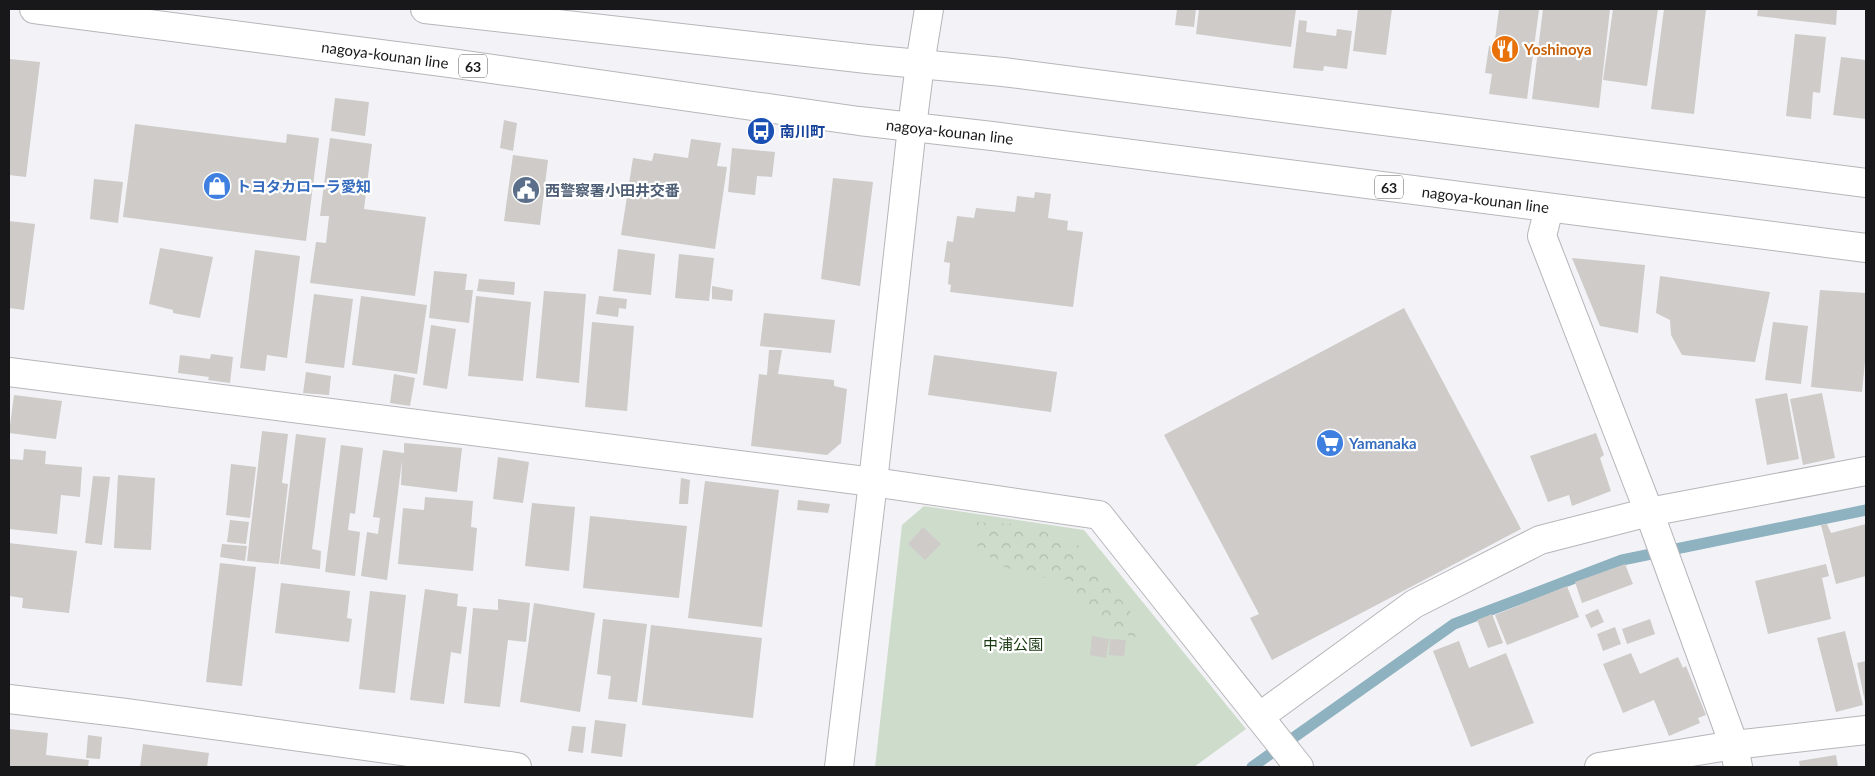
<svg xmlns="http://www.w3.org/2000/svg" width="1875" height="776" font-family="Lato,'Noto Sans JP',sans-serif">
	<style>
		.green { fill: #cedccb }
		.forest { fill: url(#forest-crowns) }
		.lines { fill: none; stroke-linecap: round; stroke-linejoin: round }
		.stream { stroke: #8eb2c0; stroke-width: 11 }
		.building { fill: #cecbc9 }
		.street-casing { stroke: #b6b6ba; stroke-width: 30 }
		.secondary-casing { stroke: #b6b6ba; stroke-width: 30 }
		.primary-casing { stroke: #b6b6ba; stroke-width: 30 }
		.street { stroke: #fff; stroke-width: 28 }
		.secondary { stroke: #fff; stroke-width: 28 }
		.primary { stroke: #fff; stroke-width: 28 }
		.labels { text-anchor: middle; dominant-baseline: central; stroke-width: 4.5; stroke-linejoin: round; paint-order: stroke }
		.shield { fill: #fff; stroke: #5d5d5f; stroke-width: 1 }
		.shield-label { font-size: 14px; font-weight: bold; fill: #18181a }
		.food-label { font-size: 15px; font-weight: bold; fill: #c56008; stroke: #fff; text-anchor: start }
		.street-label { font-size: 15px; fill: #18181a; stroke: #fff }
		.transit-label { font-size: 15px; font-weight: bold; fill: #164399; stroke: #fff; text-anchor: start }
		.shop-label { font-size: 15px; font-weight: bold; fill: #366cbe; stroke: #fff; text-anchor: start }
		.service-label { font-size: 15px; font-weight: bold; fill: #4e5e75; stroke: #fff; text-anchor: start }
		.park-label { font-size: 15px; fill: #1a3811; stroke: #fff }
	</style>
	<defs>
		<pattern id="forest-crowns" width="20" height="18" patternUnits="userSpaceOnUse" patternTransform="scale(1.25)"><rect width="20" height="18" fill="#cedccb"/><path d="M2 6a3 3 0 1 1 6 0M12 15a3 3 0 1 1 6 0" fill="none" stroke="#b0bcae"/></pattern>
	</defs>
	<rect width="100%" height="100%" fill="#f3f3f7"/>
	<path class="green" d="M924,506L1084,530L1246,729L1194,767H875L902,525Z"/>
	<path class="forest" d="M971,522L1014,524L1074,540L1137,620L1143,639L1104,629L1092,619L1067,580L1033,576L1002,566L978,548Z"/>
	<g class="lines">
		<path class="stream" d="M1252,767L1454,624L1622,560L1866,510"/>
	</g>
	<path class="building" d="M1177,9H1196L1194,27L1175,25Z
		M1199,9H1296L1291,47L1196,34Z
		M1358,9H1392L1386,55L1353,51Z
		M1499,9L1539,10L1527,99L1489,94L1492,74L1485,73L1489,46L1494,47Z
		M1543,9H1610L1599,108L1532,99Z
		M1613,9H1658L1647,86L1603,80Z
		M1664,9H1706L1694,114L1651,109Z
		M1758,9H1837L1836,25L1757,16Z
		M1299,20L1307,21L1306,32L1336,36L1337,29L1352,31L1347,69L1324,66L1323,71L1293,68Z
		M1795,34L1826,37L1820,93L1813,92L1811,119L1786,116Z
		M1841,57L1866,60V119L1833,115Z
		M9,59L40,62L26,177L9,175Z
		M335,98L369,102L365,136L331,131Z
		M504,120L517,123L513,151L500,148Z
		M135,124L286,143L287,134L319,138L306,241L123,217Z
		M330,138L372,144L364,209L426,217L415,296L310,283L316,242L326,243L329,216H320Z
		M691,139L721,143L717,166L727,167L715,249L621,235L633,158L652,161L654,153L688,158Z
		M732,148L775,152L772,177L757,176L755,195L728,192Z
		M513,155L548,160L540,225L504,221Z
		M833,178L873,182L860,286L821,279Z
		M94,179L123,182L118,223L90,219Z
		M1035,192L1051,194L1048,218L1068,221L1067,230L1083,232L1073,307L950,292L951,285L948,284L950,263L944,262L947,241L953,242L957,216L974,218L976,208L1015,212L1017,196L1034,198Z
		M9,221L35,224L24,310L9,308Z
		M160,248L213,257L200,318L173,313V310L149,304Z
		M618,249L655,254L651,295L613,291Z
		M255,250L300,256L287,358L267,355L265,371L240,368Z
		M679,254L714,258L709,301L675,298Z
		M1572,258L1645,265L1638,333L1600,326Z
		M434,271L467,274L465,290H473L469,323L429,318Z
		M1660,276L1770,292L1755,362L1682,355L1671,335L1670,320L1656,313Z
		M479,279L515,282L514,295L477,291Z
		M712,286L733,290L732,301L712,299Z
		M1820,290L1866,293V352L1862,392L1811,387Z
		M544,291L586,294L579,383L536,378Z
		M314,294L353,299L344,368L305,363Z
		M361,296L427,305L417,374L352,365Z
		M476,296L531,302L523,381L468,376Z
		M599,296L627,299L626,309L619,308L618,317L596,314Z
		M1404,308L1521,529L1272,660L1250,618L1259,614L1164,435Z
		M764,313L835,320L831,353L760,346Z
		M592,322L634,326L627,411L585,407Z
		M1773,322L1808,326L1801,384L1765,380Z
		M431,325L456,329L447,389L423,385Z
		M769,350H782L778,374L834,380V386L847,389L841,443L827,455L751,446L759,374L767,375Z
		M211,354L233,357L230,383L208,380L209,377L178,373L180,355L210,359Z
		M934,355L1057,372L1051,412L928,395Z
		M306,372L331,376L329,395L303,393Z
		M394,374L415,378L410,406L390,403Z
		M1787,393L1799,459L1767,465L1755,399Z
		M1822,393L1835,458L1803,465L1790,399Z
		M14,395L62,401L56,439L9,433Z
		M262,431L288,434L282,483L288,484L279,564L247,561Z
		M1596,433L1604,455L1600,458L1611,491L1572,506L1569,495L1548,502L1530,456Z
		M296,434L326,438L312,549L321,551L320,569L280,564Z
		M404,443L462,448L457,492L401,485L402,460L387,580L361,576L367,532L378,534L380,518L373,517L383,450L404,453Z
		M341,445L363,448L355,514L350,513L348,530L360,532L355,576L325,572Z
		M24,449L46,451L45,464L82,467L80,497L61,495L57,534L9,529V459L23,460Z
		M498,457L529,462L523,503L493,499Z
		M231,464L256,467L250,518L226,515Z
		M118,475L155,478L151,550L114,548Z
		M93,476L110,477L102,545L85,543Z
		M681,478L690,480L688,504H679Z
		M705,481L779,490L762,627L688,618Z
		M425,497L473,501L471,527L477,528L473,571L398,564L403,508L424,510Z
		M798,500L830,504L828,513L797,510Z
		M532,503L575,507L569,571L525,566Z
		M590,516L687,526L679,598L583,588Z
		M230,520L249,522L246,544L227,542Z
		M1827,524L1831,533L1866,524V576L1836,584L1821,525Z
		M923,527L941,544L925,560L908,544Z
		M9,543L77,551L69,613L22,608L23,598L9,596Z
		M222,544L247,546L245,561L220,557Z
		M220,563L256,567L242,686L206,682Z
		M1625,564L1633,584L1582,603L1575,582Z
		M1826,564L1829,576L1822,578L1831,619L1768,634L1755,581Z
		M281,583L350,591L347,618L352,619L349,642L275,633Z
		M1567,586L1579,617L1507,645L1495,615Z
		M425,589L458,594L457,606L467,607L461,654L451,652L444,704L410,700Z
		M370,591L406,595L395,693L359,689Z
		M498,599L530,603L526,642L508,640L500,707L464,703L473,608L498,610Z
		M534,603L595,613L580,712L520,702Z
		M1598,609L1604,622L1591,628L1585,615Z
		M1492,614L1503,643L1488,648L1477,620Z
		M603,619L647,624L637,702L608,699L611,676L597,674Z
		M1650,619L1655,634L1627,644L1622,629Z
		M651,625L762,638L753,718L642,705Z
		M1615,627L1621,644L1603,651L1597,634Z
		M1845,631L1863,705L1836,712L1817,638Z
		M1092,636L1109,639L1106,658L1090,655Z
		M1110,639L1126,640L1124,656L1109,655Z
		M1459,641L1469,668L1506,653L1534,723L1471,747L1433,651Z
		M1631,653L1640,674L1678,657L1683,668L1686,666L1706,715L1698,718L1700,723L1669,736L1654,700L1623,713L1603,664Z
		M1866,661V702H1865L1857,663Z
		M595,720L626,724L622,757L591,753Z
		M572,726L586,727L583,753L568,751Z
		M9,729L48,733L46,755L89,760L88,767H9Z
		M88,735L102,737L100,759L86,758Z
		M143,744L209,753L207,767H140Z
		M1836,755L1838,767H1800L1799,761Z"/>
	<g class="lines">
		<defs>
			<path id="street" d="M920,64L929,9
				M1549,208L1542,236L1649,512L1734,745L1738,767
				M9,372L873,482L1099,515L1299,767
				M9,699L126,713L517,767
				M1259,717L1414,604L1540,540L1649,512L1866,471
				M1599,767L1734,745L1866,730"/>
			<path id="secondary" d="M839,767L873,482L912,127L920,64"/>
			<g id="primary">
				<path id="s1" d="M34,9L450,63L859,121L992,136L1866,248"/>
				<path d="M425,9L867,59L1003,72L1866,183"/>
			</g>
		</defs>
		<use href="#street" class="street-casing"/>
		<use href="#secondary" class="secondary-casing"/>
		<use href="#primary" class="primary-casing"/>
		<use href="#street" class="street"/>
		<use href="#secondary" class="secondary"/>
		<use href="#primary" class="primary"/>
	</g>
	<defs>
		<symbol id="restaurant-disc" viewBox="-11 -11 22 22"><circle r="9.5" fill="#e8710a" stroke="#fff"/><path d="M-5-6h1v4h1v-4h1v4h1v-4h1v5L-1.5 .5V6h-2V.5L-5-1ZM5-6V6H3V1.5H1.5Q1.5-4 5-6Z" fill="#fff"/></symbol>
		<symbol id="bus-disc" viewBox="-11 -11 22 22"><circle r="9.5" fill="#1a4fb4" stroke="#fff"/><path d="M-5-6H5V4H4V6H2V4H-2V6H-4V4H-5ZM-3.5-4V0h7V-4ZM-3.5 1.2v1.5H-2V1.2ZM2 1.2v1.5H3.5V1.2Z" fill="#fff"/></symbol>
		<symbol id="shop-disc" viewBox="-11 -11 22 22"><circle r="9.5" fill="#3f7fe0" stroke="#fff"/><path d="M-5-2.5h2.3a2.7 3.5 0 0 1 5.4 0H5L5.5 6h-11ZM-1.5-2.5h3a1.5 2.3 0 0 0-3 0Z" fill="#fff"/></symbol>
		<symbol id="civic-disc" viewBox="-11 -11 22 22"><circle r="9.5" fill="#5c6f8a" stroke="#fff"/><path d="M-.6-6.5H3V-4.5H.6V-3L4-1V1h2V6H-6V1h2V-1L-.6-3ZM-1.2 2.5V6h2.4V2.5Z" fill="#fff"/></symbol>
		<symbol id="supermarket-disc" viewBox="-11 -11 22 22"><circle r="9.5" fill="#3f7fe0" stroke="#fff"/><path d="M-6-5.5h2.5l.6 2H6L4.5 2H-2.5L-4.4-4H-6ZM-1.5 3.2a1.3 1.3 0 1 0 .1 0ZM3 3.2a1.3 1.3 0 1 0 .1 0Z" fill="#fff"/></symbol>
	</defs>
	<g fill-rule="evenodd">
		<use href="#restaurant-disc" x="1489" y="33" width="32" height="32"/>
		<use href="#bus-disc" x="745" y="115" width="32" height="32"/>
		<use href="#shop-disc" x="201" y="170" width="32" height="32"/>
		<use href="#civic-disc" x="510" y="174" width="32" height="32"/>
		<use href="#supermarket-disc" x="1314" y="427" width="32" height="32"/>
	</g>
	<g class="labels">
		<g class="shield">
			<rect x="459" y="54.5" width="28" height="23" rx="4"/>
			<rect x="1375" y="175.5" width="28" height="23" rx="4"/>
		</g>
		<g class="shield-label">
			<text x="473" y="66">63</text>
			<text x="1389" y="187">63</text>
		</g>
		<g class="food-label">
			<text x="1524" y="49">Yoshinoya</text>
		</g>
		<g class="street-label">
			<text stroke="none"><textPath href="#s1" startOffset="354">nagoya-kounan line</textPath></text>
			<text stroke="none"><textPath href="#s1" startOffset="924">nagoya-kounan line</textPath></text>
			<text stroke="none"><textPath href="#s1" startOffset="1464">nagoya-kounan line</textPath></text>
		</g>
		<g class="transit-label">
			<text x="780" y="131">南川町</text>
		</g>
		<g class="shop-label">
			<text x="236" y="186">トヨタカローラ愛知</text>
			<text x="1349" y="443">Yamanaka</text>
		</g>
		<g class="service-label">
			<text x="545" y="190">西警察署小田井交番</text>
		</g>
		<g class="park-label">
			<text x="1013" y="644">中浦公園</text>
		</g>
	</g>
	<rect width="1875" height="776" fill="none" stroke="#18181a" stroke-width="20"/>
</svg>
